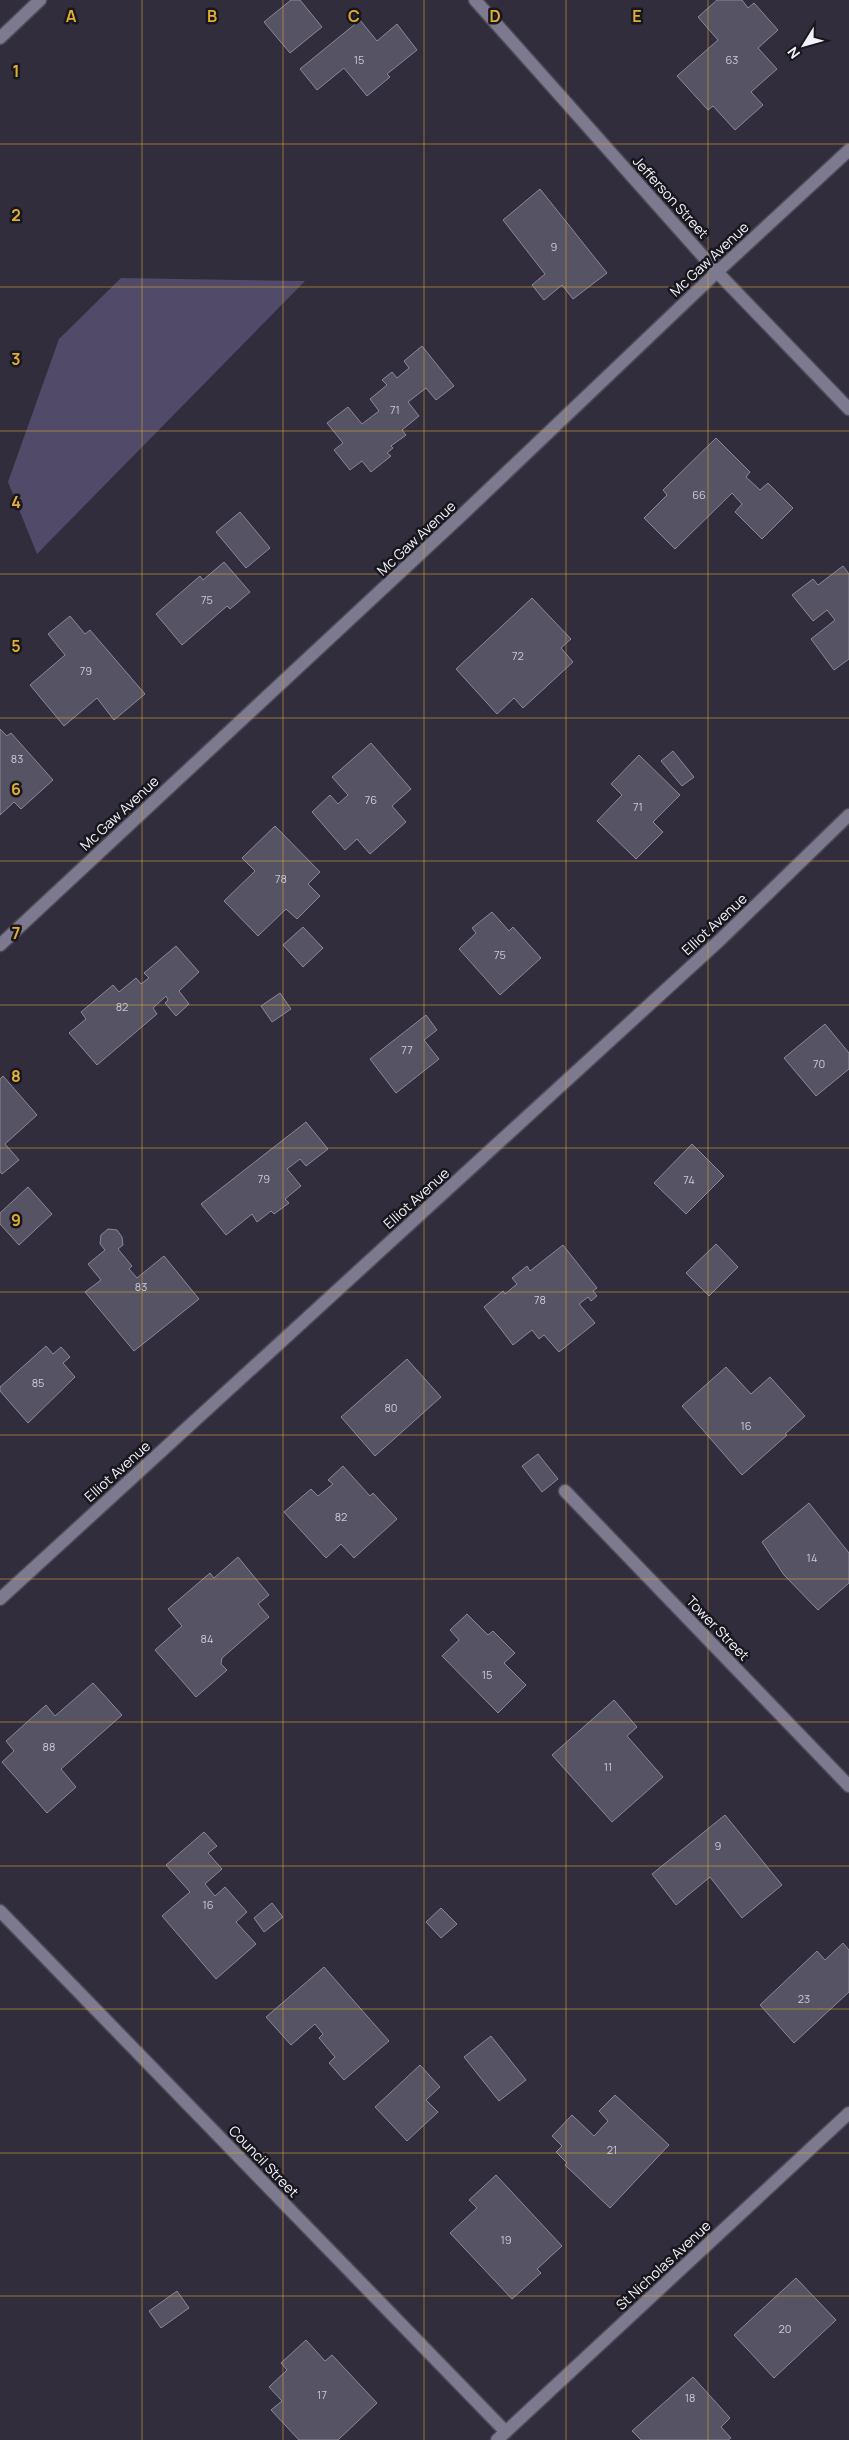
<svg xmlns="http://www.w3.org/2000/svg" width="849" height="2440" font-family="Manrope,sans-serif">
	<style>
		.green { fill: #514a69 }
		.building { fill: #565364; stroke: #8c889b }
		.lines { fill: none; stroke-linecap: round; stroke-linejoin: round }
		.minor-casing { stroke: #4c4958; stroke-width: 15 }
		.minor { stroke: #7d798e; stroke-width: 12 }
		.grid { fill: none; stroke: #e2ae34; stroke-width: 1; stroke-opacity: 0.55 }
		.labels { text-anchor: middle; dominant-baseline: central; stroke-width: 5; stroke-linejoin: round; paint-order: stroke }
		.number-label { font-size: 11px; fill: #cccad6 }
		.street-label { font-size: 14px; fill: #f4f2fc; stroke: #18171e }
		.grid-label { font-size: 16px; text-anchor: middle; font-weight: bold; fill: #e2ae34; stroke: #18171e; stroke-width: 5; stroke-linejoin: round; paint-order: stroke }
	</style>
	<rect width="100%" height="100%" fill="#312d3d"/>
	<path class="green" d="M121,278L305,281L37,554L8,482L59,339Z"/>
	<path class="building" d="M291,0H300L322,27L290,53L264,22Z
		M717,0H742L748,8L754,3L778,30L758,48L777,69L751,92L763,105L735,130L713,106L708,110L677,76L718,40L698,17Z
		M360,20L377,41L397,24L417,50L387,74L390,77L367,96L344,68L317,90L300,69Z
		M540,189L607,273L573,299L562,285L544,300L532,285L545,274L503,220Z
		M422,346L454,386L436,400L426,388L408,402L419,416L402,430L406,435L391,446L393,448L387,453L391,456L371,472L362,461L350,470L334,450L343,443L327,423L348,407L362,424L379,411L370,399L387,385L382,380L392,372L397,378L409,368L404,361Z
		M716,438L750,472L746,477L760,490L768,483L793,508L762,539L735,512L742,504L732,493L675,549L644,518L667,495L663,490Z
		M240,512L270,548L246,568L216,532Z
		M224,562L250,592L230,609L227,606L182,645L156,614L200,576L203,580Z
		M843,566L849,574V659L834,670L811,639L835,620L827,610L813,621L792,595L813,579L818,585Z
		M532,598L571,639L561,648L573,662L523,708L514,698L497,714L456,669Z
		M70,616L85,634L90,630L145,694L114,720L97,698L64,726L30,685L65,655L48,634Z
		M0,729L7,736L11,733L53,780L21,809L14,802L0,815Z
		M371,743L411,789L392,806L406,822L370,854L357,839L345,850L312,812L330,795L338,804L348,795L332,777Z
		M673,751L694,777L682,786L661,761Z
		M639,755L680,795L653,822L663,832L636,859L597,821L622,795L611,784Z
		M275,826L320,872L308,884L320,896L297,919L286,909L258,936L224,901L255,871L242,858Z
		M492,912L509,931L513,927L541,958L500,995L459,949L476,933L472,928Z
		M303,927L323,948L303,967L283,945Z
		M176,946L199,972L179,991L189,1004L176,1016L165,1003L168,1000L166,996L153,1008L157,1014L97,1065L69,1033L86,1019L81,1012L113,985L119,992L136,978L141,984L149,978L144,973Z
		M280,993L291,1009L272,1022L261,1006Z
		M426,1015L437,1030L424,1040L439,1059L396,1093L370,1059Z
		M825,1024L849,1053V1069L816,1096L784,1058Z
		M3,1076L37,1115L5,1144L19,1160L2,1174L0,1172V1079Z
		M306,1122L328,1149L306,1166L300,1159L287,1169L301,1186L285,1199L289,1203L274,1214L271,1211L257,1222L252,1214L226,1235L201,1204Z
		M692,1144L724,1176L686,1214L654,1183Z
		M28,1187L52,1214L19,1245L0,1224V1213Z
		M108,1229L117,1230L122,1237L123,1245L118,1249L132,1266L129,1269L137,1278L164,1256L199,1299L134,1351L85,1292L101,1280L88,1264L105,1250L100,1244L101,1235Z
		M716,1244L738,1267L709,1296L686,1273Z
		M563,1245L597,1288L593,1291L597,1296L591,1301L588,1297L579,1304L595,1323L559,1352L544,1335L539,1339L532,1330L513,1345L484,1307L503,1291L505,1294L517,1284L512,1278L527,1266L530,1271Z
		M46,1346L53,1354L61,1347L70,1357L63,1363L75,1377L28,1423L0,1391V1387Z
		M407,1359L441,1397L375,1456L341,1417Z
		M726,1367L751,1394L770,1377L805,1416L785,1434L787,1435L742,1475L682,1406Z
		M538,1454L558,1479L542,1492L522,1466Z
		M343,1466L370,1496L373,1493L397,1519L354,1558L341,1544L326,1558L284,1512L311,1489L318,1496L333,1484L328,1480Z
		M809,1503L849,1553V1583L818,1610L784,1575L762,1542Z
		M238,1557L269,1595L258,1604L269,1617L222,1658L221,1664L227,1670L196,1697L155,1650L182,1626L168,1609L210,1573L214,1578Z
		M467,1614L488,1635L493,1631L515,1653L504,1663L526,1685L498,1713L442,1656L459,1640L450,1630Z
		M93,1683L122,1715L61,1769L76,1787L47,1813L2,1762L14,1751L6,1741L46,1705L55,1716Z
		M614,1700L637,1727L627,1736L663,1777L612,1822L552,1755Z
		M725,1815L782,1885L742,1918L710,1877L676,1905L652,1874Z
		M204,1832L217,1846L208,1853L222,1869L205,1884L215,1896L225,1887L247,1912L236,1922L256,1944L216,1979L162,1916L190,1892L166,1865Z
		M272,1903L283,1917L264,1932L254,1918Z
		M441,1908L457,1924L441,1938L426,1922Z
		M843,1943L849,1950V1992L794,2043L760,2005L817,1951L825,1960Z
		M324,1967L389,2041L344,2080L329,2063L335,2057L319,2038L323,2034L315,2024L291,2045L266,2017Z
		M491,2036L526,2080L499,2101L464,2057Z
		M420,2065L440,2087L426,2100L438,2112L407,2141L375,2107Z
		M615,2095L669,2145L610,2208L565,2165L567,2163L556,2152L562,2146L552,2136L572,2115L594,2136L608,2121L599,2111Z
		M496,2175L562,2246L537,2269L541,2273L512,2299L450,2233L477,2208L469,2200Z
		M796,2278L836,2320L774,2378L734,2335Z
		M177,2291L189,2308L161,2328L149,2311Z
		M306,2340L325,2361L332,2355L377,2403L338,2440H299L271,2410L282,2401L269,2387L287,2370L281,2363Z
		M693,2377L730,2418L721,2427L731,2438L728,2440H641L632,2431Z"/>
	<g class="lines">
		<defs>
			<path id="minor" d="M475,0L717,272L849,409
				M0,38L40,0
				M0,945L465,512L717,272L849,150
				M565,1491L849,1786
				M0,1599L720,940L849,815
				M0,1911L506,2432
				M497,2440L849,2113"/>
		</defs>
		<use href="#minor" class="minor-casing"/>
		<use href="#minor" class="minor"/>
	</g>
	<path class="grid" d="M142,0V2440M283,0V2440M424,0V2440M566,0V2440M708,0V2440M0,144H849M0,287H849M0,431H849M0,574H849M0,718H849M0,861H849M0,1005H849M0,1148H849M0,1292H849M0,1435H849M0,1579H849M0,1722H849M0,1866H849M0,2009H849M0,2153H849M0,2296H849"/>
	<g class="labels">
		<g class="number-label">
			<text x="359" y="59">15</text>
			<text x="732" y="59">63</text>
			<text x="554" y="246">9</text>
			<text x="395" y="409">71</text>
			<text x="699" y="494">66</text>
			<text x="207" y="599">75</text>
			<text x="518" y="655">72</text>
			<text x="86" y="670">79</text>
			<text x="17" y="758">83</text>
			<text x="371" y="799">76</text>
			<text x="638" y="806">71</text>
			<text x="281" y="878">78</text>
			<text x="500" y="954">75</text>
			<text x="122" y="1006">82</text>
			<text x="407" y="1049">77</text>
			<text x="819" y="1063">70</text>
			<text x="264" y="1178">79</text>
			<text x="689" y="1179">74</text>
			<text x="141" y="1286">83</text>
			<text x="540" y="1299">78</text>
			<text x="38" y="1382">85</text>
			<text x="391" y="1407">80</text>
			<text x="746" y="1425">16</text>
			<text x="341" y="1516">82</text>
			<text x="812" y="1557">14</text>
			<text x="207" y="1638">84</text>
			<text x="487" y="1674">15</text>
			<text x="49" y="1746">88</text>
			<text x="608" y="1766">11</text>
			<text x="718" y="1845">9</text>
			<text x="208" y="1904">16</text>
			<text x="804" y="1998">23</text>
			<text x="612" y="2149">21</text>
			<text x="506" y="2239">19</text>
			<text x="785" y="2328">20</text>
			<text x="322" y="2394">17</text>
			<text x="690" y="2397">18</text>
		</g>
		<g class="street-label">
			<text transform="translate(671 197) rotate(48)">Jefferson Street</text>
			<text transform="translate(709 259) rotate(-43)">Mc Gaw Avenue</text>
			<text transform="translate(416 538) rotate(-43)">Mc Gaw Avenue</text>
			<text transform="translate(119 813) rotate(-43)">Mc Gaw Avenue</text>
			<text transform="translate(714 924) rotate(-43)">Elliot Avenue</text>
			<text transform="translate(416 1198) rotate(-42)">Elliot Avenue</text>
			<text transform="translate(117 1471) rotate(-42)">Elliot Avenue</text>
			<text transform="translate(718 1628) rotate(46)">Tower Street</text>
			<text transform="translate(264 2161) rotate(46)">Council Street</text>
			<text transform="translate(663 2265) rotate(-43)">St Nicholas Avenue</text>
		</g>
	</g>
	<g class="grid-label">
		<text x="71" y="22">A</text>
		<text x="212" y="22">B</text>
		<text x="354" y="22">C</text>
		<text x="495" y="22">D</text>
		<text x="637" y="22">E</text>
		<text x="16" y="77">1</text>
		<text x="16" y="221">2</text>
		<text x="16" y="365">3</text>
		<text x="16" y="508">4</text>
		<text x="16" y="652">5</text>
		<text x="16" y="795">6</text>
		<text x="16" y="939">7</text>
		<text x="16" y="1082">8</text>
		<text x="16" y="1226">9</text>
	</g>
	<g transform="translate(804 45) rotate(233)" stroke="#18171e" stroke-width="4" paint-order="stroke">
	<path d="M0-4L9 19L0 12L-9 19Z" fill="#f4f2fc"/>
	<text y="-8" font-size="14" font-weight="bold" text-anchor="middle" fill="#f4f2fc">N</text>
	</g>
</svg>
